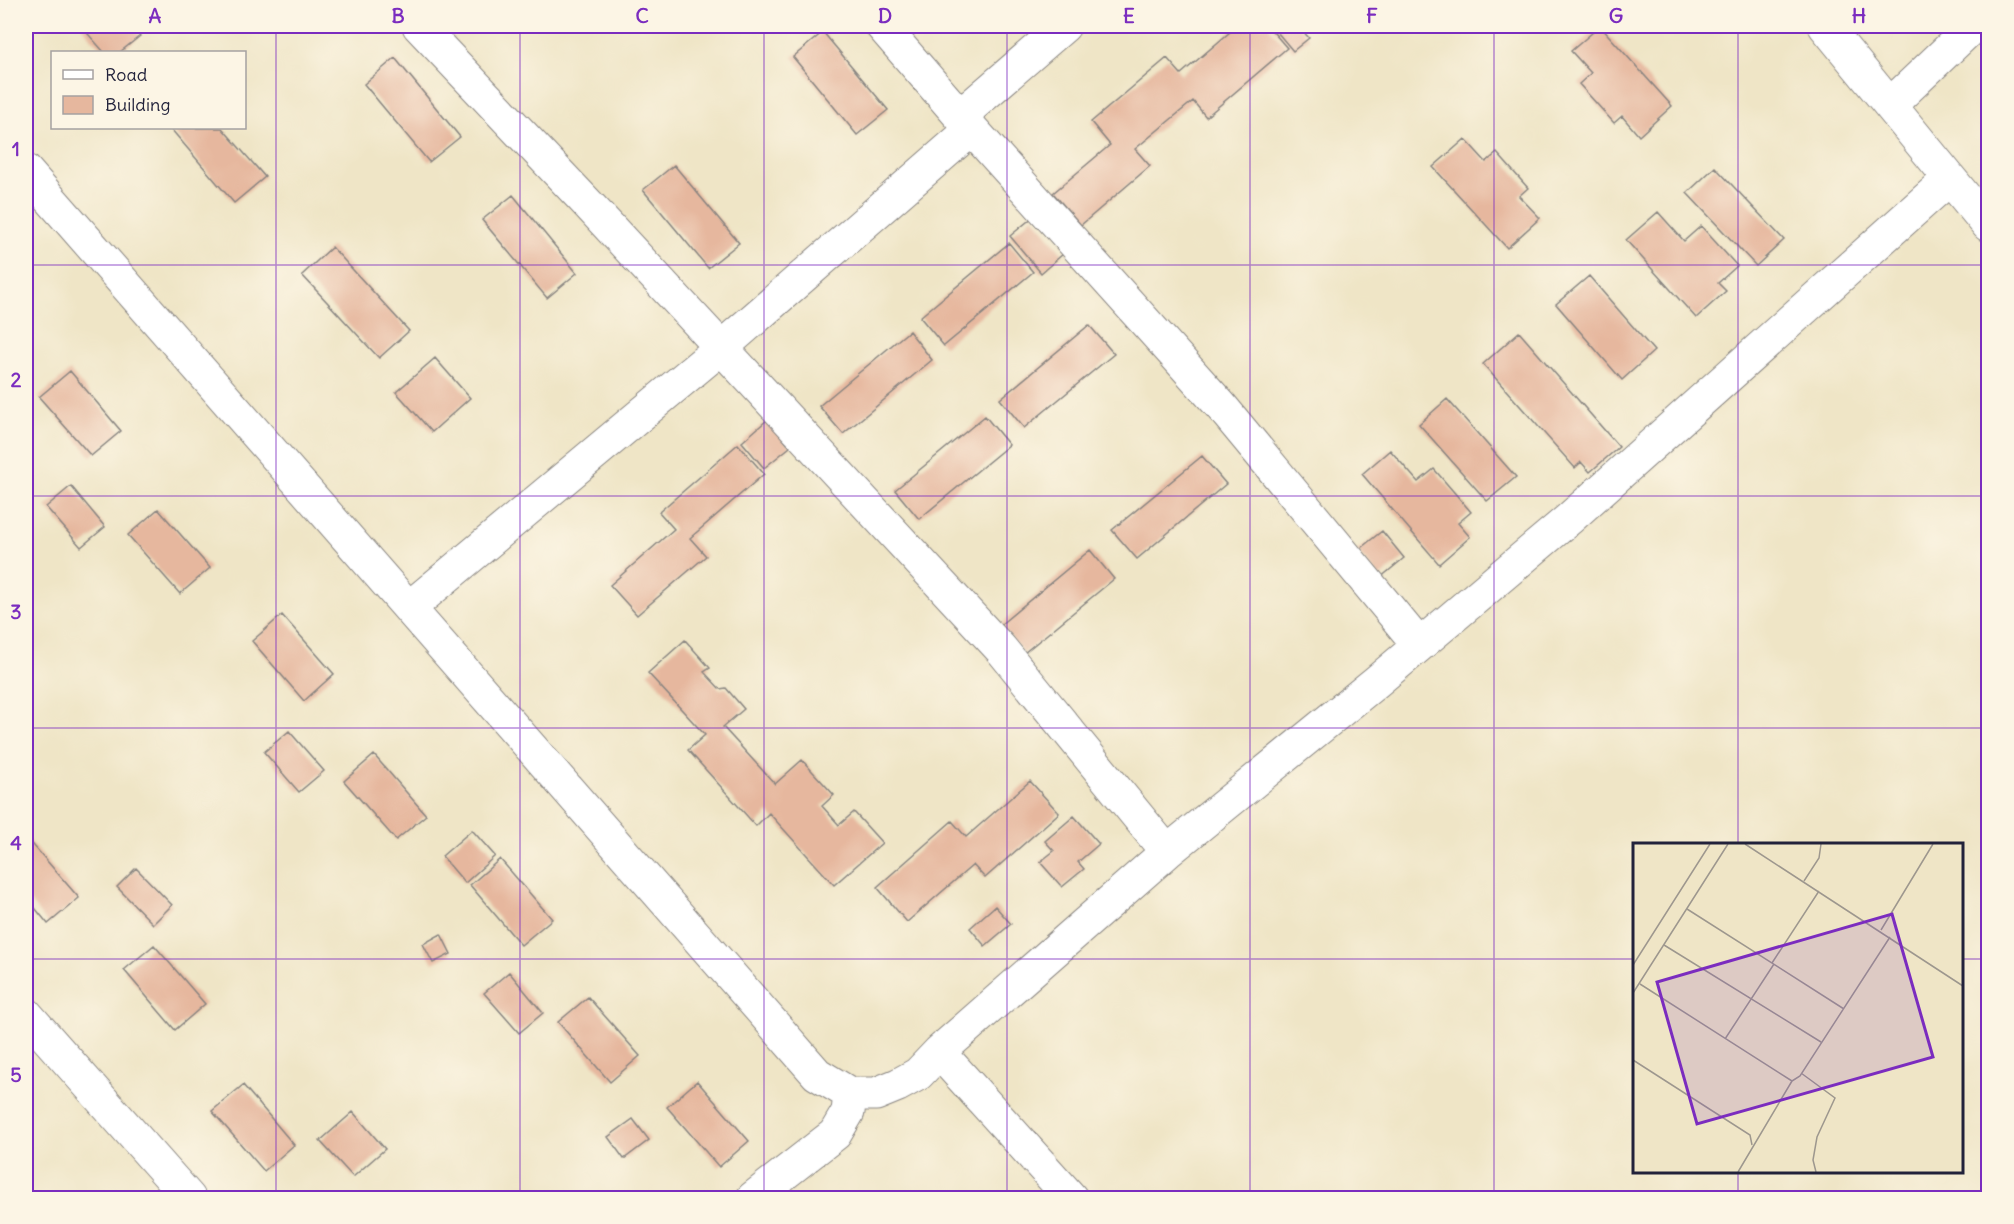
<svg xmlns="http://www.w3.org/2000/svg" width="2014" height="1224" font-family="Delius,sans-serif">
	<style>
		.building { fill: #e6b79e }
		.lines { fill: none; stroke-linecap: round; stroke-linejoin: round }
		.minor-casing { stroke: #888480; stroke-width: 35 }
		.minor { stroke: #fff; stroke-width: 33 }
		.grid { fill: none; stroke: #7b2cbf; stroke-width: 1.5; stroke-opacity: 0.55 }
		.inset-road { fill: none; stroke: #9d978e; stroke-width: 1.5 }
		.view { fill: #7b2cbf; fill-opacity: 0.15; stroke: #7b2cbf; stroke-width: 3 }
		.inset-edge { fill: none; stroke: #22223b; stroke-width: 3 }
		.neatline { fill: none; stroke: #7b2cbf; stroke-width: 2 }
		.grid-label { font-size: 20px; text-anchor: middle; font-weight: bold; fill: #7b2cbf }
	</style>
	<rect width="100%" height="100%" fill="#fcf5e5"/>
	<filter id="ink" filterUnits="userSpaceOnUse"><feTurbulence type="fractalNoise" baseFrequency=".0167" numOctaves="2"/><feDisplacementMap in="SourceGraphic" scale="12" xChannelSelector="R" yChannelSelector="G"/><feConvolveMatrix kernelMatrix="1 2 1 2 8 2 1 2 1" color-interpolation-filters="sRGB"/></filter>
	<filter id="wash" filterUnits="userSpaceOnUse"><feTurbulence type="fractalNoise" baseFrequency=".008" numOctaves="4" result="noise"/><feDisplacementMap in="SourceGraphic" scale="24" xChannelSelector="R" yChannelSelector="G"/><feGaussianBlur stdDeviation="1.35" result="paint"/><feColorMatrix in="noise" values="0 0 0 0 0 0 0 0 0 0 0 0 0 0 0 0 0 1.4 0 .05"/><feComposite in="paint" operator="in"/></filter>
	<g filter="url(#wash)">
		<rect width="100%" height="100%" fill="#efe5c6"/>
		<g id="blocks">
			<path class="building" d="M81,26H131L140,36L120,52H104Z
				M1237,26H1268L1287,48L1206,117L1193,101L1135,149L1150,166L1081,225L1053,193L1110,145L1091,122L1167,58L1181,74Z
				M1272,26H1298L1309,38L1293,51Z
				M1600,26L1672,106L1639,136L1622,116L1614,123L1579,84L1591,73L1571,51Z
				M823,32L888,110L857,135L793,57Z
				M395,58L460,137L429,162L364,84Z
				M173,128H222L265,177L234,203L171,129Z
				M1465,139L1486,162L1497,153L1528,188L1519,196L1540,218L1507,248L1433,167Z
				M674,165L739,243L708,268L643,190Z
				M1715,167L1784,240L1756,266L1687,193Z
				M513,195L577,273L547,298L482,220Z
				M1658,212L1684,241L1701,226L1737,266L1718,283L1726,291L1696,318L1626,240Z
				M1033,217L1063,254L1041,273L1010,236Z
				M1009,243L1033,272L944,346L920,317Z
				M332,247L409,331L379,358L302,275Z
				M1589,276L1654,351L1622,380L1556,304Z
				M1089,325L1114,354L1024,428L1000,399Z
				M909,331L932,360L843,434L819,406Z
				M1519,332L1619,447L1590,472L1581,462L1575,468L1483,364Z
				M435,358L470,398L432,432L396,392Z
				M70,371L121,431L91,456L39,397Z
				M1447,399L1516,477L1487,501L1419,424Z
				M985,416L1009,445L919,519L895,490Z
				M767,420L790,447L764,468L742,442Z
				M738,444L764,474L690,538L706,556L637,615L610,585L674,529L659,512Z
				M1390,450L1418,482L1434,469L1471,512L1458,523L1470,537L1439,564L1362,474Z
				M1202,456L1226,484L1137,559L1112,530Z
				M71,486L105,527L81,547L46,507Z
				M158,509L210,568L180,594L128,535Z
				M1382,531L1404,558L1380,578L1357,551Z
				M1090,550L1114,579L1024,653L1000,625Z
				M282,615L334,674L304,701L252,641Z
				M685,640L710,668L704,672L720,689L726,688L744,709L723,727L775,784L802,760L834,795L822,806L839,825L854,812L882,843L834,885L769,813L756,826L688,750L705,735L648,673Z
				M289,731L324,771L299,792L264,752Z
				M374,755L426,815L396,840L344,781Z
				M1030,781L1059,813L985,878L973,865L907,922L877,887L952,821L966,837Z
				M1074,816L1099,844L1078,862L1084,869L1062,887L1040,862L1054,851L1045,841Z
				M472,830L495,856L465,883L442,856Z
				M27,838L79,898L48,924L26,897Z
				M500,859L552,919L521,945L470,885Z
				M136,868L172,905L153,924L117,887Z
				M995,906L1011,924L985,946L970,928Z
				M441,934L451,954L433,963L423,944Z
				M154,945L205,1004L175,1030L124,970Z
				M509,972L543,1013L519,1033L484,993Z
				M588,997L640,1056L610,1082L558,1022Z
				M697,1081L749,1141L719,1167L667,1107Z
				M243,1085L294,1145L264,1171L212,1111Z
				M353,1112L385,1149L353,1177L320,1141Z
				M633,1119L649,1140L624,1159L608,1137Z"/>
		</g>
	</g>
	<g filter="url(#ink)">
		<use href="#blocks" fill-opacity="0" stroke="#888480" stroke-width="1.5"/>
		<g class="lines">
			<defs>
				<path id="minor" d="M419,26L587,203L1001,649L1167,852
					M882,26L960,116L1221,406L1419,645
					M1825,26L1988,225
					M1891,104L1973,26
					M960,116L1064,26
					M26,171L817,1074L850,1094H876L898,1085L918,1074L939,1052L1167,852L1376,682L1569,519L1949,179
					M409,608L722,347L972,129
					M26,1014L189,1198
					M939,1052L1071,1198
					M753,1198L835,1134L848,1112L850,1094"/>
			</defs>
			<use href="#minor" class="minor-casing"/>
			<use href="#minor" class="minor"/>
		</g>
	</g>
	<path class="grid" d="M276,26V1198M520,26V1198M764,26V1198M1007,26V1198M1250,26V1198M1494,26V1198M1738,26V844M26,265H1988M26,496H1988M26,728H1988M26,959H1634M1962,959H1988M1738,1172V1198"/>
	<g transform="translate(1633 843)">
		<rect width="330" height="330" fill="#efe5c6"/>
		<path class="inset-road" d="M112,1L330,143M171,38L186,15L188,1M54,66L211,166M248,87L300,1M31,102L188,199M139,120L186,48M0,122L77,1M7,141L159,238L167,233L257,94M0,150L95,1M92,196L141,121M0,217L117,292L119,302M168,230L202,255L184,294L180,317L183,329M105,329L159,238"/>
		<path class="view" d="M259,71L300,214L64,281L24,139Z"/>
		<rect width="330" height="330" class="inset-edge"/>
	</g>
	<rect width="2014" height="1224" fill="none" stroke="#fcf5e5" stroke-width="66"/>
	<rect x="51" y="51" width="195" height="78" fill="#fcf5e5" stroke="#a5a1a1" stroke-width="1.5"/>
	<rect x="63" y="70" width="30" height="9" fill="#ffffff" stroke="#a5a1a1" stroke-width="1.5"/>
	<text x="105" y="81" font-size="18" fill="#22223b">Road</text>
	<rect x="63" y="96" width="30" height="18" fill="#e6b79e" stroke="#a5a1a1" stroke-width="1.5"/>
	<text x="105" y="111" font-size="18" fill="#22223b">Building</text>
	<rect x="33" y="33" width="1948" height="1158" class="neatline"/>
	<g class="grid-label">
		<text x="155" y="23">A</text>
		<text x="398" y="23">B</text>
		<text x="642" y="23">C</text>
		<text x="885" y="23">D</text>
		<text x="1129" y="23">E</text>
		<text x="1372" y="23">F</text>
		<text x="1616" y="23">G</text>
		<text x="1859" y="23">H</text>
		<text x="16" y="156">1</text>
		<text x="16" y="387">2</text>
		<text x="16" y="619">3</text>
		<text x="16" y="850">4</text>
		<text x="16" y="1082">5</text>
	</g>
</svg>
